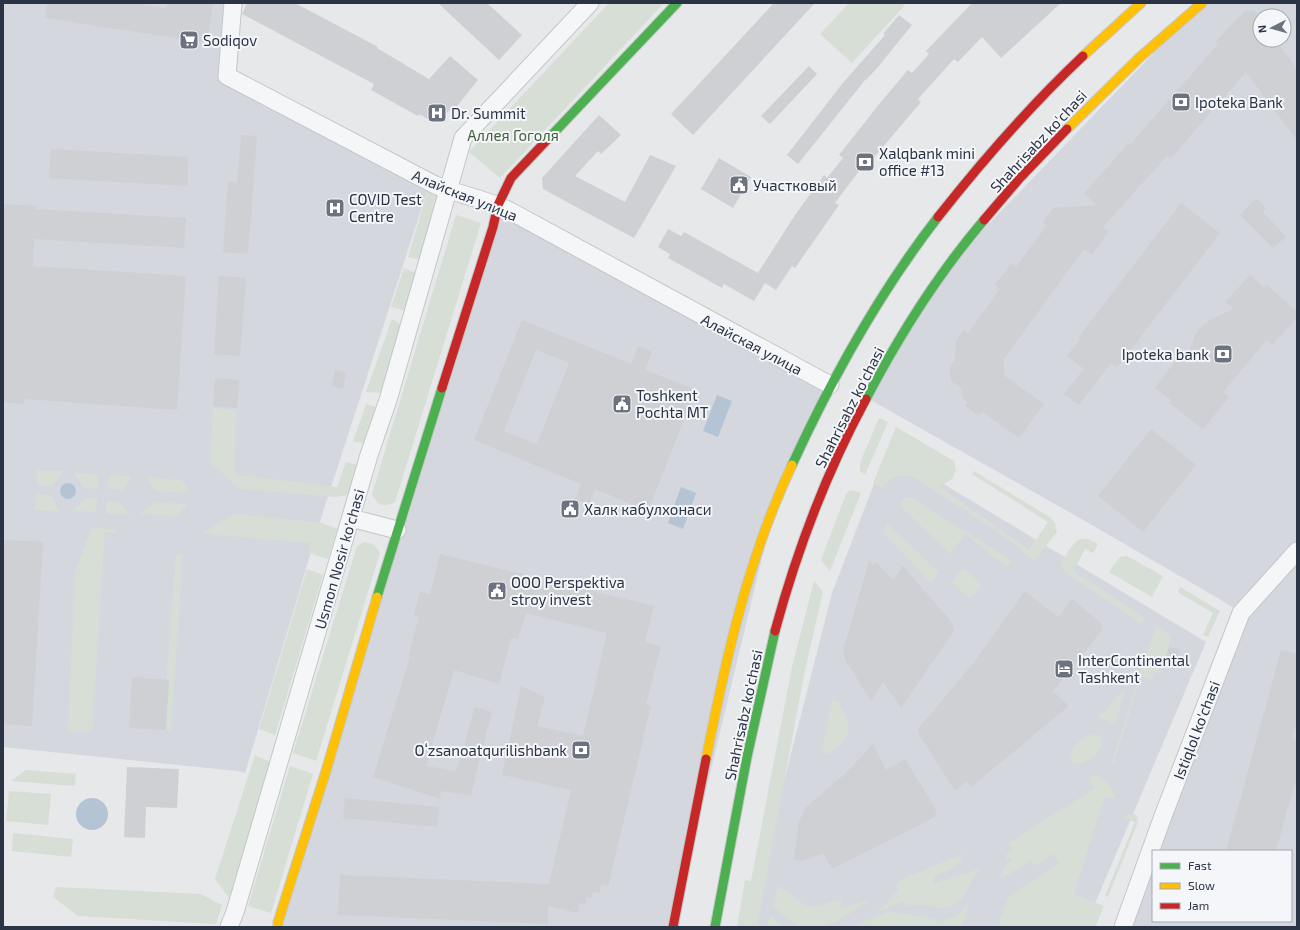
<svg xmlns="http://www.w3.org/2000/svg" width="1300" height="930" font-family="'Exo 2',sans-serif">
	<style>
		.built { fill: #d4d7dd; fill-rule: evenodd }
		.green { fill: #d6ded6 }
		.water { fill: #b4c4d5 }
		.building { fill: #ced0d3; fill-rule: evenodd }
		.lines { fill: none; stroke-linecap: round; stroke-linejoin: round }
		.street-casing { stroke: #c4c6c8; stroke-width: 19 }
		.fast-casing { stroke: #c4c6c8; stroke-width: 11 }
		.slow-casing { stroke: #c4c6c8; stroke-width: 11 }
		.jam-casing { stroke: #c4c6c8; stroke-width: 11 }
		.street { stroke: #f5f6f7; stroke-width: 17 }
		.fast { stroke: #4caf50; stroke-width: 9 }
		.slow { stroke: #ffc107; stroke-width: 9 }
		.jam { stroke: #c62828; stroke-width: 9 }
		.labels { text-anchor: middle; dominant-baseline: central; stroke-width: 4; stroke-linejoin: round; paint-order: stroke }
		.poi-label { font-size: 15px; fill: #2b3445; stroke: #f4f6f9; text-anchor: start }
		.park-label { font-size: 15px; fill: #3f6138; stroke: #f4f6f9 }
		.street-label { font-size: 15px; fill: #2b3445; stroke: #f4f6f9 }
	</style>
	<rect width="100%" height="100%" fill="#e6e8ea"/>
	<path class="built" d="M3,3H235L231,77L430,182L323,512L245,773L237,771L3,747Z
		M1202,3H1297V927H1123L1241,613L1216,597L1078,517L867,398L954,260ZM1260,16H1284V40H1260ZM1153,851H1291V921H1153Z
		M498,205L830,385L775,504L673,927H278Z
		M887,450L1206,642L1085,927H747L832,593Z"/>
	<path class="green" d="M609,3H664L500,178L469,152Z
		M849,3H902L905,5L852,63L820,34Z
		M249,96L440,190L421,260L408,257L427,193Z
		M456,215L481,223L395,502C384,508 378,506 372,494Z
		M404,268L418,274L406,311L391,307Z
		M392,319L402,325L381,393L366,392Z
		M366,404L377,407L365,443L353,442Z
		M213,408L236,410L234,469L239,475L337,487L346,462L357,465L348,495L335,497L240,489L210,462Z
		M879,418L888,422L865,475L860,471V463Z
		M896,427L954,461L956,470L953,478L940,487L1029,550L1048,522L972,474L974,471L1048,516L1055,523L1057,532L1037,557L1033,560L1004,536L916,478C902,474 891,475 882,488L873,483Z
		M37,470L65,471L52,486H37Z
		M74,473L98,474V489L85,488Z
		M109,475L132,476L123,490L108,489Z
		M145,477L182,480L190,493L155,491Z
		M850,490L856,491L861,493L830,571L821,560L846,494Z
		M36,494L51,495L60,512L35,510Z
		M906,497H911L1012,561L1008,567L989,554L987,550L965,534L950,554L902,508L901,502Z
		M85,498H97L96,512L73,511Z
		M106,501L119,502L131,515L106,514Z
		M154,502L187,504L178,516L140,514Z
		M234,514L319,522L337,529L328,559L309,553L311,543L202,534Z
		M887,523L939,572L931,583L883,532Z
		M92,528L116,529L115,533H105L92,732L68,731L75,571Z
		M1080,539H1088L1098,544L1093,553L1085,549L1074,571L1082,577L1145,618L1141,624L1065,572C1063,569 1061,567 1062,563C1063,557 1075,541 1080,539Z
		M364,542C372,543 375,545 380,553L316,761L293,753L357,546Z
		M176,555H183L171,730L141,729L137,724H163Z
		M1127,556L1163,576L1152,597L1109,572L1120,557Z
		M963,568L982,584L970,599L952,583Z
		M307,569L323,575L275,735L259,729Z
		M814,581L823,592L805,670L757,927H737L745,880L751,881L792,667Z
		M1180,587L1220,611L1208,637L1203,635L1213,613L1178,592Z
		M1156,625L1172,635L1160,673L1154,672L1152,680L1141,677L1113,765L1112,761Z
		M1124,690L1125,691L1115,724L1107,720L1098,718Z
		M834,700L837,701L839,702C847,721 856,730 839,745C835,749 831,753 826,754L822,751L832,701Z
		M1095,734L1101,736C1107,749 1085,769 1072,762L1070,757C1072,746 1084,735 1095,734Z
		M255,755L270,762L229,898L215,879Z
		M290,766L313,774L271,913L248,906Z
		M26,770L76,774L75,786L11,781Z
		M1094,775C1105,778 1111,786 1116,796L1114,799L1105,796L1074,894L1104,906L1095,927H998L1005,905L1010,895L1059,863L1054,854L1035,866L1031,860L1003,878L1000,875L1004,872L1002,870L1006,867L1005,865L1011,860L1010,858L1005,860L1007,853L1012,848L1009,843L1095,788L1089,779Z
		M9,791L51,794L48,825L6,821Z
		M1131,813L1137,816L1138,822L1108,897L1105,896L1135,822L1124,818L1125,816Z
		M13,833L73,839L71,857L12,851Z
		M963,854L964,855L960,857L961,859H962L963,860L949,870L937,875L934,877L935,880L933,884L982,868C979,871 976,874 974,878C965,892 961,908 942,908C929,907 921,903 908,906L903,902L879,911L878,909L883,907L898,890L896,885L900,880Z
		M778,885L803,904L810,907H812L843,899V901L838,906L841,908L872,899L836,922L822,927H799L773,907Z
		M56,887L201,894L222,905L216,924L78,916L53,897Z
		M968,904L969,905L966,909L968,911L965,916L967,917L962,923L964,925L962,927H849L891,911L907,915L922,916L942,921L957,916Z
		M770,915L784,927H766Z"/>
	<path class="water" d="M717,395L732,401L718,437L703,431Z
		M60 491a8 8 0 1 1 16 0a8 8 0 1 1-16 0Z
		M681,487L696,493L683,529L668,523Z
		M76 814a16 16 0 1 1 32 0a16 16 0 1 1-32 0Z"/>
	<path class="building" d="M47,3H135L166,8L167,3H213L207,43L45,18Z
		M247,3H295L378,47L377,48L429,79L450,56L478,80L454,110L452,108L445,115L428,119L419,114L418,116L371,90L374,84L242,14Z
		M438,3H487L522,35L499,60Z
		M774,3H815L693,135L671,114Z
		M972,3H1061L1001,58L982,37L958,62L954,59L918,99L921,102L871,161L868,159L835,203L839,205L795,268L792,266L776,290L765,283L754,301L724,284L722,288L668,258L670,254L658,247L668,229L681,236L684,232L758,273L795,215L824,175L827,178L843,158L839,155L880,103L908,70L912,73L929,54L926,51Z
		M1254,10L1260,18V40H1276L1297,69V140L1246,72L1170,159L1167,156L1103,227L1109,231L1092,255L1084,249L1003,360L1005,376L1044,404L1019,438L982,412L979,416L966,406L968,402L962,398L961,388L951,381L950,366L955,360L956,341L964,330L968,333L1000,289L995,285L1011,264L1016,267L1047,225L1043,222L1053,208L1096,205L1084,193L1129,143L1130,145L1218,44L1216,41L1244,12Z
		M899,15L912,25L878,67L866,80H865L798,164L787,155L842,84L885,35L883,34Z
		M809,66L817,74L770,124L761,116Z
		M599,115L621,135L601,154L598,151L575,176L625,202L650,155L676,166L634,238L543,189L542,178Z
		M241,135L257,136L248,254L223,252L228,181L237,182Z
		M51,149L188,157L187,186L49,178Z
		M719,158L751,177L733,208L701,189Z
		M1256,198L1266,208L1263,212L1286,237L1273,248L1240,215Z
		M1181,203L1220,233L1117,368L1111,363L1079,405L1064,394L1084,369L1067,356L1080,339L1078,338Z
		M3,204L36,206V209L186,218L184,248L34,239L33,266L186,276L177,410L24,399V404L3,402Z
		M1250,275L1264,288L1267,285L1297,312V318L1272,345L1267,340L1223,392L1229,397L1203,429L1169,403L1171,400L1155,388L1178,357L1186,363L1194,337L1200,328L1208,321L1233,309L1225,302Z
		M219,276L246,278L240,356L214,354Z
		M522,320L631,364L638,346L652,352L645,370L696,390L648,511L595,489L589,505L575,499L581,484L474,440ZM536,350L569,363L537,444L504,431Z
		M335,370L346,372L343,389L332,386Z
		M215,378L239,380L237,408L213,406Z
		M1151,429L1196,465L1143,532L1098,496Z
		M3,540L43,542L32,726L3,724Z
		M440,554L654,606L645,642L661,646L646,704L651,706L608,887L601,885L600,893L593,892L592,898L586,897L585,904L579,903L578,913L548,906V924L338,915L340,875L549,884L571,790L502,775L521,686L545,697L537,726L583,736L607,633L526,613L518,639L511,638L499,684L454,670L426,766L456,771L475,707L492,712L471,795L441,791L440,799L373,777L410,657L408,656L419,617L414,615L420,592L430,594Z
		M869,561L873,565L876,562L893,580L903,566L950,620L954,627V631L901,708L883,682L871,701L846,661L843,654L844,647Z
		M1025,591L1058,617L1072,599L1100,622L1102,625V630L1053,691L1069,706L971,787L967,781L955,791L918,733V729L975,661Z
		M1169,647L1180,650L1174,669L1163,665Z
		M1281,650L1297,654V722L1292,739L1297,740V784L1295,783L1276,851H1226Z
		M132,677L169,680L166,730L129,728Z
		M873,744L886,770L905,759L935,808L936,815L933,818L832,869L823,853L803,861L794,860L799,822L805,808L845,774Z
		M127,767L179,769L177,808L146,807L145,838L124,837Z
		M345,798L439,807L437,827L343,818Z"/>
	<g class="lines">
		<defs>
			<path id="street" d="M233,3L227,76L435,185C460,195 486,199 510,211L830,385
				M351,518L397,530
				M229,927L235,912L369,455L388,400L463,138L590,3
				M1123,927L1163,816L1241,613L1297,551"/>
			<path id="fast" d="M547,140L677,3
				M866,399C899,336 938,274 984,220
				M792,465C832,378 879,293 938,217
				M377,597L442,388
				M715,927L747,757L775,631"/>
			<path id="slow" d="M1083,56L1141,3
				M1067,129L1139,58L1202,3
				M706,759C726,658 748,558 792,465
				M278,927V922L326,771L377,597"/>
			<path id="jam" d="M938,217C983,160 1030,106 1083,56
				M984,220L1019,179L1067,129
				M442,388L493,227L498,205L511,178L547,140
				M775,631C797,550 826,473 866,399
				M673,927L706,759"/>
		</defs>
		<use href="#street" class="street-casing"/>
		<use href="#fast" class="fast-casing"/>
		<use href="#slow" class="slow-casing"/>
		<use href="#jam" class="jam-casing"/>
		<use href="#street" class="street"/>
		<use href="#fast" class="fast"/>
		<use href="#slow" class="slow"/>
		<use href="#jam" class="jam"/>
	</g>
	<defs>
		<symbol id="supermarket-square" viewBox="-11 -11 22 22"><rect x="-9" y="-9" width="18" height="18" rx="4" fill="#6c737f" stroke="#f4f6f9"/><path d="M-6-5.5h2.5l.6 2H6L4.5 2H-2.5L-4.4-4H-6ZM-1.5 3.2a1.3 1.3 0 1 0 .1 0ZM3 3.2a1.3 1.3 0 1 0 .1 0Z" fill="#fff"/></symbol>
		<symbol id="bank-square" viewBox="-11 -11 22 22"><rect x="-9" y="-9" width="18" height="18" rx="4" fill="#6c737f" stroke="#f4f6f9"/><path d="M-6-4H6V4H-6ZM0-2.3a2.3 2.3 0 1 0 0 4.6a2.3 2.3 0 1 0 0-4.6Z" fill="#fff"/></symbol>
		<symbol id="hospital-square" viewBox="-11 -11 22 22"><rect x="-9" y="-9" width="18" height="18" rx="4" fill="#6c737f" stroke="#f4f6f9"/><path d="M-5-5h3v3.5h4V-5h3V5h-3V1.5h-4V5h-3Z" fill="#fff"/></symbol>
		<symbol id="civic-square" viewBox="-11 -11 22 22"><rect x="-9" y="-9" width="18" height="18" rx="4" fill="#6c737f" stroke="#f4f6f9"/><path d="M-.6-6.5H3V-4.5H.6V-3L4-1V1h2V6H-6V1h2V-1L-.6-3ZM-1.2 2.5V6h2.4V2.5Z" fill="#fff"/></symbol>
		<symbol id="hotel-square" viewBox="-11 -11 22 22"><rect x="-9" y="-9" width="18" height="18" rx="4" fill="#6c737f" stroke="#f4f6f9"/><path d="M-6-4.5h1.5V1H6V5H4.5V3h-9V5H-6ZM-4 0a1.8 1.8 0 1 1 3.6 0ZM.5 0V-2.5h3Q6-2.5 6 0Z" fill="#fff"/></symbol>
	</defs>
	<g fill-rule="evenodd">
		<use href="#supermarket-square" x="178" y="29" width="22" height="22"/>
		<use href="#bank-square" x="1170" y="91" width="22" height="22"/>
		<use href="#hospital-square" x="426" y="102" width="22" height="22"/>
		<use href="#bank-square" x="854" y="151" width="22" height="22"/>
		<use href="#civic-square" x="728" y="174" width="22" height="22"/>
		<use href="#hospital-square" x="324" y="197" width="22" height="22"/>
		<use href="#bank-square" x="1212" y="343" width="22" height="22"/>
		<use href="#civic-square" x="611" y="393" width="22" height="22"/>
		<use href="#civic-square" x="559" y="498" width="22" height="22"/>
		<use href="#civic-square" x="486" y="580" width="22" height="22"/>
		<use href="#hotel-square" x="1053" y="658" width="22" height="22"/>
		<use href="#bank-square" x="570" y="739" width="22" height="22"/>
	</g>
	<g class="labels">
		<g class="poi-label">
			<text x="203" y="40">Sodiqov</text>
			<text x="1195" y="102">Ipoteka Bank</text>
			<text x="451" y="113">Dr. Summit</text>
			<text x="879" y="153">Xalqbank mini<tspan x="879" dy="17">office #13</tspan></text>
			<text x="753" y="185">Участковый</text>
			<text x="349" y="199">COVID Test<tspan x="349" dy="17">Centre</tspan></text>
			<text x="1209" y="354" text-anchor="end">Ipoteka bank</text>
			<text x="636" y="395">Toshkent<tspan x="636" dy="17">Pochta MT</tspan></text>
			<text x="584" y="509">Халк кабулхонаси</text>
			<text x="511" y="582">ООО Perspektiva<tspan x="511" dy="17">stroy invest</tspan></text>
			<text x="1078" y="660">InterContinental<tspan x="1078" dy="17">Tashkent</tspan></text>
			<text x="567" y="750" text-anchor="end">Oʻzsanoatqurilishbank</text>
		</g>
		<g class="park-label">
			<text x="513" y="135">Аллея Гоголя</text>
		</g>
		<g class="street-label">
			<text transform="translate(1038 141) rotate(-47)">Shahrisabz ko'chasi</text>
			<text transform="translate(465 195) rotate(22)">Алайская улица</text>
			<text transform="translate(752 344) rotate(28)">Алайская улица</text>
			<text transform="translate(849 407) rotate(-63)">Shahrisabz ko'chasi</text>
			<text transform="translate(339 559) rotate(-74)">Usmon Nosir ko'chasi</text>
			<text transform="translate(743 715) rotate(-78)">Shahrisabz ko'chasi</text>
			<text transform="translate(1196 730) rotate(-69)">Istiqlol ko'chasi</text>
		</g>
	</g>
	<rect width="1300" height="930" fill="none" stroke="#2b3445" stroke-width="8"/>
	<rect x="1152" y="850" width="140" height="72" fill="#f4f6f9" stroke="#a4a8b1"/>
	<rect x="1160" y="863" width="20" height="6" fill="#4caf50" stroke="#a4a8b1"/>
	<text x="1188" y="870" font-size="12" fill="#2b3445">Fast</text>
	<rect x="1160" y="883" width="20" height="6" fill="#ffc107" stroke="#a4a8b1"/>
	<text x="1188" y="890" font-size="12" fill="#2b3445">Slow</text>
	<rect x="1160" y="903" width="20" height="6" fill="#c62828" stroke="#a4a8b1"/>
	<text x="1188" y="910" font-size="12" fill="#2b3445">Jam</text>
	<g transform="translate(1272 28) rotate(264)"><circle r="19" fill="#f4f6f9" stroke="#a4a8b1"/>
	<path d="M0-3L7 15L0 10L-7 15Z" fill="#6c737f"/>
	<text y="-6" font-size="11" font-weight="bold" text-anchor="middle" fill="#2b3445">N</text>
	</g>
</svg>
